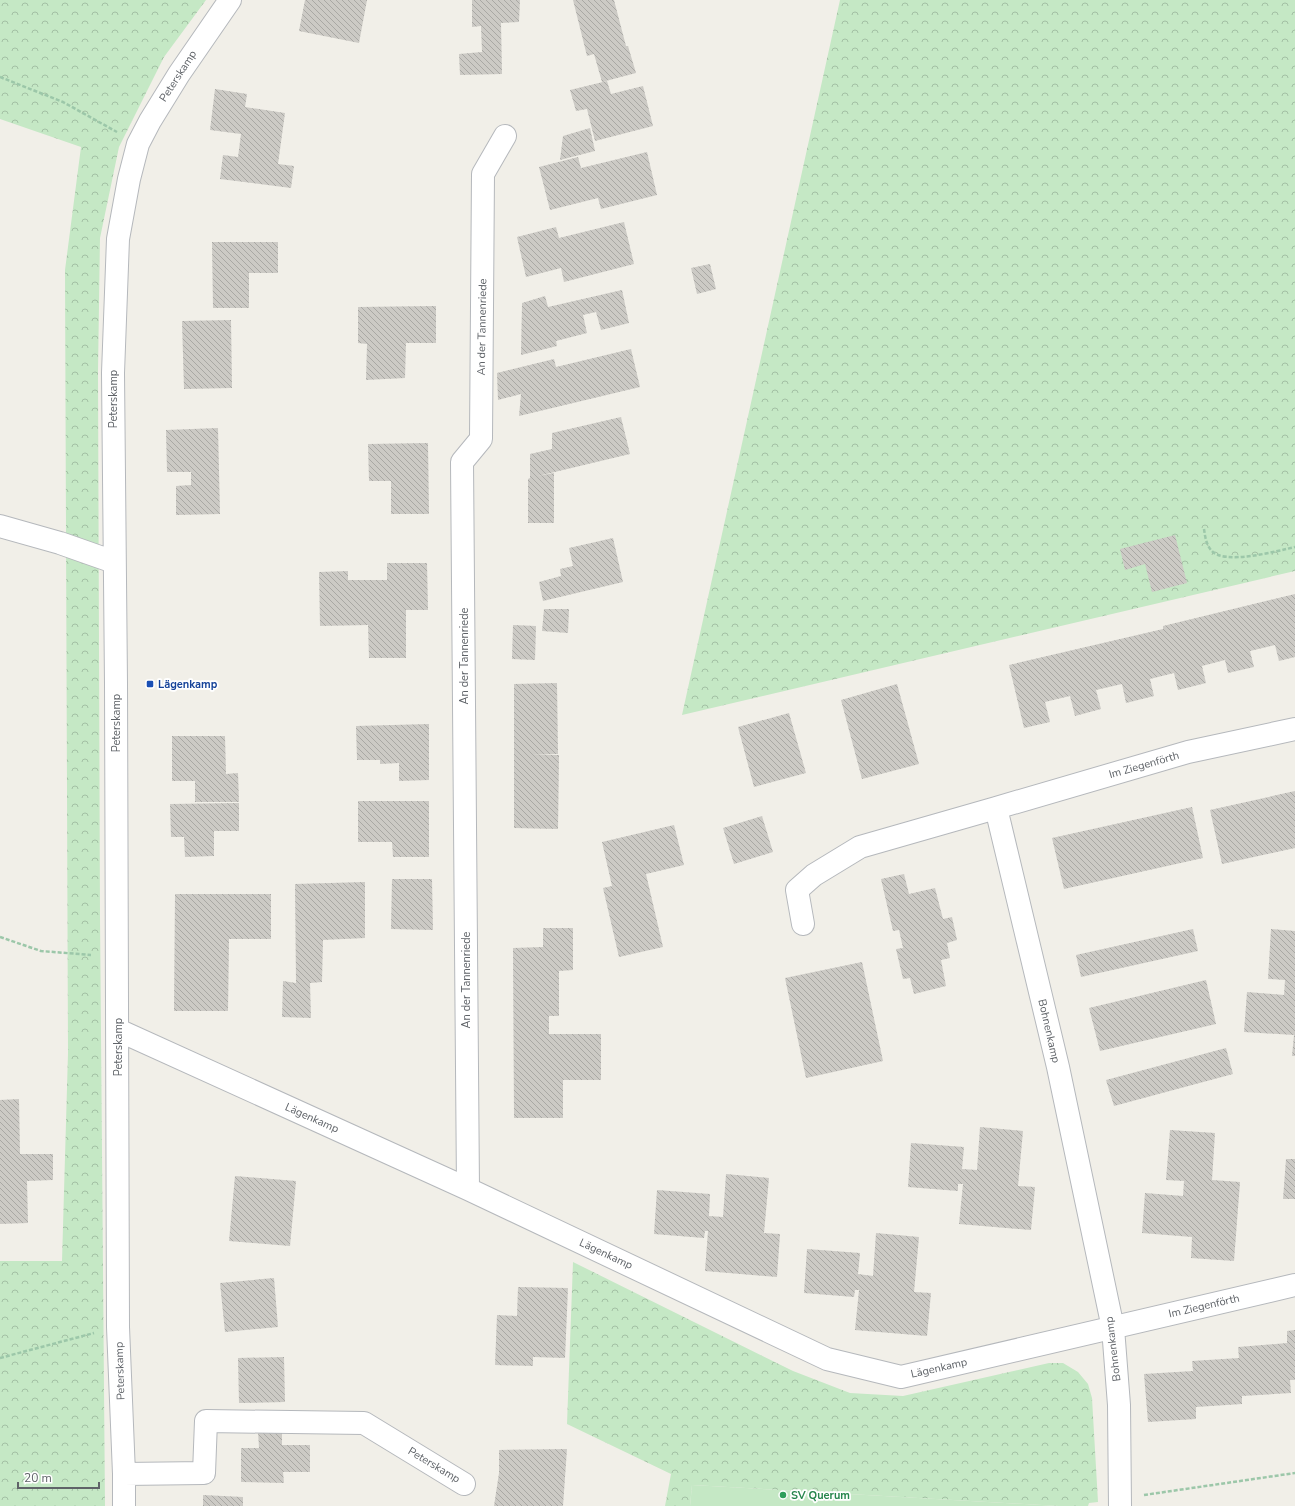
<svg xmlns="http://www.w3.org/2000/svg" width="1295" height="1506" font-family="'Nunito Sans',sans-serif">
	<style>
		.forest { fill: url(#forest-crowns) }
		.pitch { fill: #c5e8c5 }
		.building { fill: url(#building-back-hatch) }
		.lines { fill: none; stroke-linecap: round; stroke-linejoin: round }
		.minor-casing { stroke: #b5b8bc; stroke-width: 24 }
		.path { stroke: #9cc7a9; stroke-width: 2.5; stroke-dasharray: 4 2; stroke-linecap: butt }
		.minor { stroke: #fff; stroke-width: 22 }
		.transit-dot { fill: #1a4fb4; stroke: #fff; stroke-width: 1.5 }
		.leisure-dot { fill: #2e9e5b; stroke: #fff; stroke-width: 1.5 }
		.labels { text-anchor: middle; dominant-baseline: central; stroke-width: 3.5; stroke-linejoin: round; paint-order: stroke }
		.street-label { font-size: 11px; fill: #5f6368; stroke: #fff }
		.transit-label { font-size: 11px; font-weight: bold; fill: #164399; stroke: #fff; text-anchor: start }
		.leisure-label { font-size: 11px; font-weight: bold; fill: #27864d; stroke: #fff; text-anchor: start }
	</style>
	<defs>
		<pattern id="forest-crowns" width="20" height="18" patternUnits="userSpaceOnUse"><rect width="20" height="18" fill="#c5e8c5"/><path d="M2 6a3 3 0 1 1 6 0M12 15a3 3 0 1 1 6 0" fill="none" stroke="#a3c0a4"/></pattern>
		<pattern id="building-back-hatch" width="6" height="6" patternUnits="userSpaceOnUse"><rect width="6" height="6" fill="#cccac5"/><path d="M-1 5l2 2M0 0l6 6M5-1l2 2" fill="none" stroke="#a9a8a4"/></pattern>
	</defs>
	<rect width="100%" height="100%" fill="#f1efe8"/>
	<path class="forest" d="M0,0H206L164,57L119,147L100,238L98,372L100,916L105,1506H0V1261H62L68,1053L65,270L81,147L0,119Z
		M840,0H1295V571L682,715Z
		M573,1262L793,1371L850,1393L903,1396L1049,1363H1063L1078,1372L1088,1384L1092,1398L1098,1502L1089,1503L1088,1506H1059L692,1485L690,1506H665L671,1474L567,1424Z"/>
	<path class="pitch" d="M692,1485L1059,1506H690Z"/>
	<path class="building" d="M305,0H367L359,43L299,31Z
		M472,0H520L519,22L501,23L502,74L460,75L459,54L482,52L481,26L472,27Z
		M573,0H614L626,46H628L636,73L602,82L594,54L587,56Z
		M607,81L611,94L643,86L653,126L595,141L587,109L576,111L570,90Z
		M215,89L247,94L245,107L285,113L278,164L294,166L291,188L220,179L223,155L238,157L241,134L210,130Z
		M590,128L595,151L560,160L563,136Z
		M647,152L657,195L601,209L598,198L550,210L539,167L578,157L581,168Z
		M624,222L634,264L564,282L561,268L526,277L517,237L556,227L559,238Z
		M212,242H278V273H249V308H213Z
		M710,264L716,289L697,294L691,268Z
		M622,290L629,323L601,330L596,312L583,315L587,333L556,341L557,346L521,355L522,303L545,296L548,307Z
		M436,306V343H406L405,378L366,380L367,344L358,343V307Z
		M231,320L232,388L184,389L182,321Z
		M631,349L640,387L519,416L521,394L498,400L497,373L554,359L556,367Z
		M621,417L630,454L538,476L554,473V523H528V479L530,478V454L552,449V433Z
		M218,428L220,514L176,515V486L191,485V472H167L166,430Z
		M428,443L429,514H391V481H369L368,444Z
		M1175,535L1187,583L1152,592L1145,564L1125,570L1120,549Z
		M613,538L623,582L543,601L539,582L561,576L560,569L573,566L569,548Z
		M387,563H427L428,610H406V658H369L368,625L320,626L319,572L348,571V580H387Z
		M1295,594V657L1279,661L1275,645L1250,651L1254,667L1228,673L1225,660L1202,666L1206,683L1178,690L1174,673L1150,679L1154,696L1126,703L1122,684L1096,690L1101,709L1075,716L1070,696L1045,702L1050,722L1024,728L1009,665L1163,629V626Z
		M544,609H569L568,633L542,631Z
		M513,625L536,626L535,660L512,659Z
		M557,683L558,754L532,755H559L558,829L514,828V684Z
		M897,684L919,764L862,779L841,700Z
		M789,713L806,773L754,787L738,727Z
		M429,724V780L399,781V763L380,764V760H357L356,726Z
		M172,736H225L226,774L238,773L239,802H195V781H172Z
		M1295,791V848L1222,864L1210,810Z
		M358,801H429V857H393L392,842H358Z
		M239,803V831H214V856L185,857L184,837H171L170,804Z
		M1192,807L1203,858L1064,889L1052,838Z
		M762,816L773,852L734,864L723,828Z
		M674,825L684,865L646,874L663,947L619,957L603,888L612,886L602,842Z
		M904,874L909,894L935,888L943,919L952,917L957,940L947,943L950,958L941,960L946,986L914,994L910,978L903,979L896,949L903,948L899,930L893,931L881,879Z
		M392,879H432L433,930L391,929Z
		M365,882V938L323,940L322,982L310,983L311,1018L282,1017L283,981L296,983L295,884Z
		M175,894H271V939H229L228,1011H174Z
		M543,928H573V970L559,971V1016H549V1034H601V1080H563V1118H514L513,948L543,947Z
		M1193,929L1198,951L1081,977L1076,955Z
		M1271,929L1295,931V1056H1292L1294,1035L1244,1032L1247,992L1284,995L1285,980L1268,979Z
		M862,962L883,1061L806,1078L785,978Z
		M1206,980L1216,1024L1100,1051L1089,1008Z
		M1226,1048L1233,1074L1114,1106L1106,1080Z
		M19,1099L20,1154H53V1180L27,1181L28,1223L0,1224V1100Z
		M980,1127L1023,1131L1018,1186L1035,1187L1031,1230L959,1224L963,1184H958V1191L908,1187L911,1143L964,1147L962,1169L977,1170Z
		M1170,1130L1215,1133L1212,1180L1240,1182L1234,1261L1191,1258L1192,1237L1142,1233L1145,1193L1183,1196L1184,1181L1166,1180Z
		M1286,1159H1295V1199H1283Z
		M726,1174L769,1178L764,1233L780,1234L777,1277L705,1271L708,1231H705L704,1238L654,1234L657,1190L710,1194L709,1216L723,1217Z
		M235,1176L296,1181L290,1246L229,1241Z
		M876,1233L919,1237L914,1292L931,1293L927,1336L855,1330L859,1290H855L854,1297L804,1293L807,1249L860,1253L858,1274L873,1276Z
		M274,1278L278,1327L225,1332L220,1283Z
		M518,1287L568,1288L565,1358L533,1357V1366L495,1365L497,1315L517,1316Z
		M1295,1330V1380H1290L1291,1393L1242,1396V1404L1196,1407V1419L1148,1422L1144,1374L1193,1371L1192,1361L1239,1358L1238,1347L1287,1343V1331Z
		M284,1357L285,1402L239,1403L238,1358Z
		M258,1431L282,1432V1445H310V1472H283L284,1483L241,1482V1448H259Z
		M567,1449L563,1506H494L499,1473V1450Z
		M203,1495L243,1497V1506H203Z"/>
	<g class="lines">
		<defs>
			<path id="minor" d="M0,526L60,543L114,562
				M996,808L1188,752L1295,729
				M803,924L797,890L814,875L860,847L996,808L1058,1067L1113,1328L1119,1405L1120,1506
				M118,1030L468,1189L827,1359L901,1377L1295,1285
				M468,1189L462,462L481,439L483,174L505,136
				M124,1474L204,1473L206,1421L364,1423L464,1484
				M124,1506V1474L118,1327L116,683L113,373L118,239L129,179L138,144L150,121L179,74L230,0"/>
		</defs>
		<use href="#minor" class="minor-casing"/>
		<path class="path" d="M0,77L63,102L117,132
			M1204,529C1205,536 1206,544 1211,550C1223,566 1277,551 1295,547
			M0,937L41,951L91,955
			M0,1358L94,1333
			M1144,1495L1295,1473"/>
		<use href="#minor" class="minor"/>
	</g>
	<rect class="transit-dot" x="146" y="680" width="8" height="8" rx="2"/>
	<circle class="leisure-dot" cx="783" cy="1495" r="4"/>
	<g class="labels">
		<g class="street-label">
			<text transform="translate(178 76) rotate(-57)">Peterskamp</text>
			<text transform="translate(482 327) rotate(-89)">An der Tannenriede</text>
			<text transform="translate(113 399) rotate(-90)">Peterskamp</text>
			<text transform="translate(464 656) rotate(-90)">An der Tannenriede</text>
			<text transform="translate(116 723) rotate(-90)">Peterskamp</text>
			<text transform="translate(1144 765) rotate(-16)">Im Ziegenförth</text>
			<text transform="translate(466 980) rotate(-90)">An der Tannenriede</text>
			<text transform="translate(1049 1031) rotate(77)">Bohnenkamp</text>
			<text transform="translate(118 1047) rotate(-90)">Peterskamp</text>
			<text transform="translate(312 1118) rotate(24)">Lägenkamp</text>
			<text transform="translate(606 1254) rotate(25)">Lägenkamp</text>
			<text transform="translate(1204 1306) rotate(-13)">Im Ziegenförth</text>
			<text transform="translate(1113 1349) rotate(-97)">Bohnenkamp</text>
			<text transform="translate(939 1368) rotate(-13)">Lägenkamp</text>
			<text transform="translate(120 1371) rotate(-92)">Peterskamp</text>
			<text transform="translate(434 1465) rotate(31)">Peterskamp</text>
		</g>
		<g class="transit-label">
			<text x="158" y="684">Lägenkamp</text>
		</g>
		<g class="leisure-label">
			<text x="791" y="1495">SV Querum</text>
		</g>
	</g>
	<path d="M18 1482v6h81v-6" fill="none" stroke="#5f6368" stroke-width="2"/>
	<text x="24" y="1482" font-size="12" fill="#5f6368" stroke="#ffffff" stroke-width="3" paint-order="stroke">20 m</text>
</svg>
